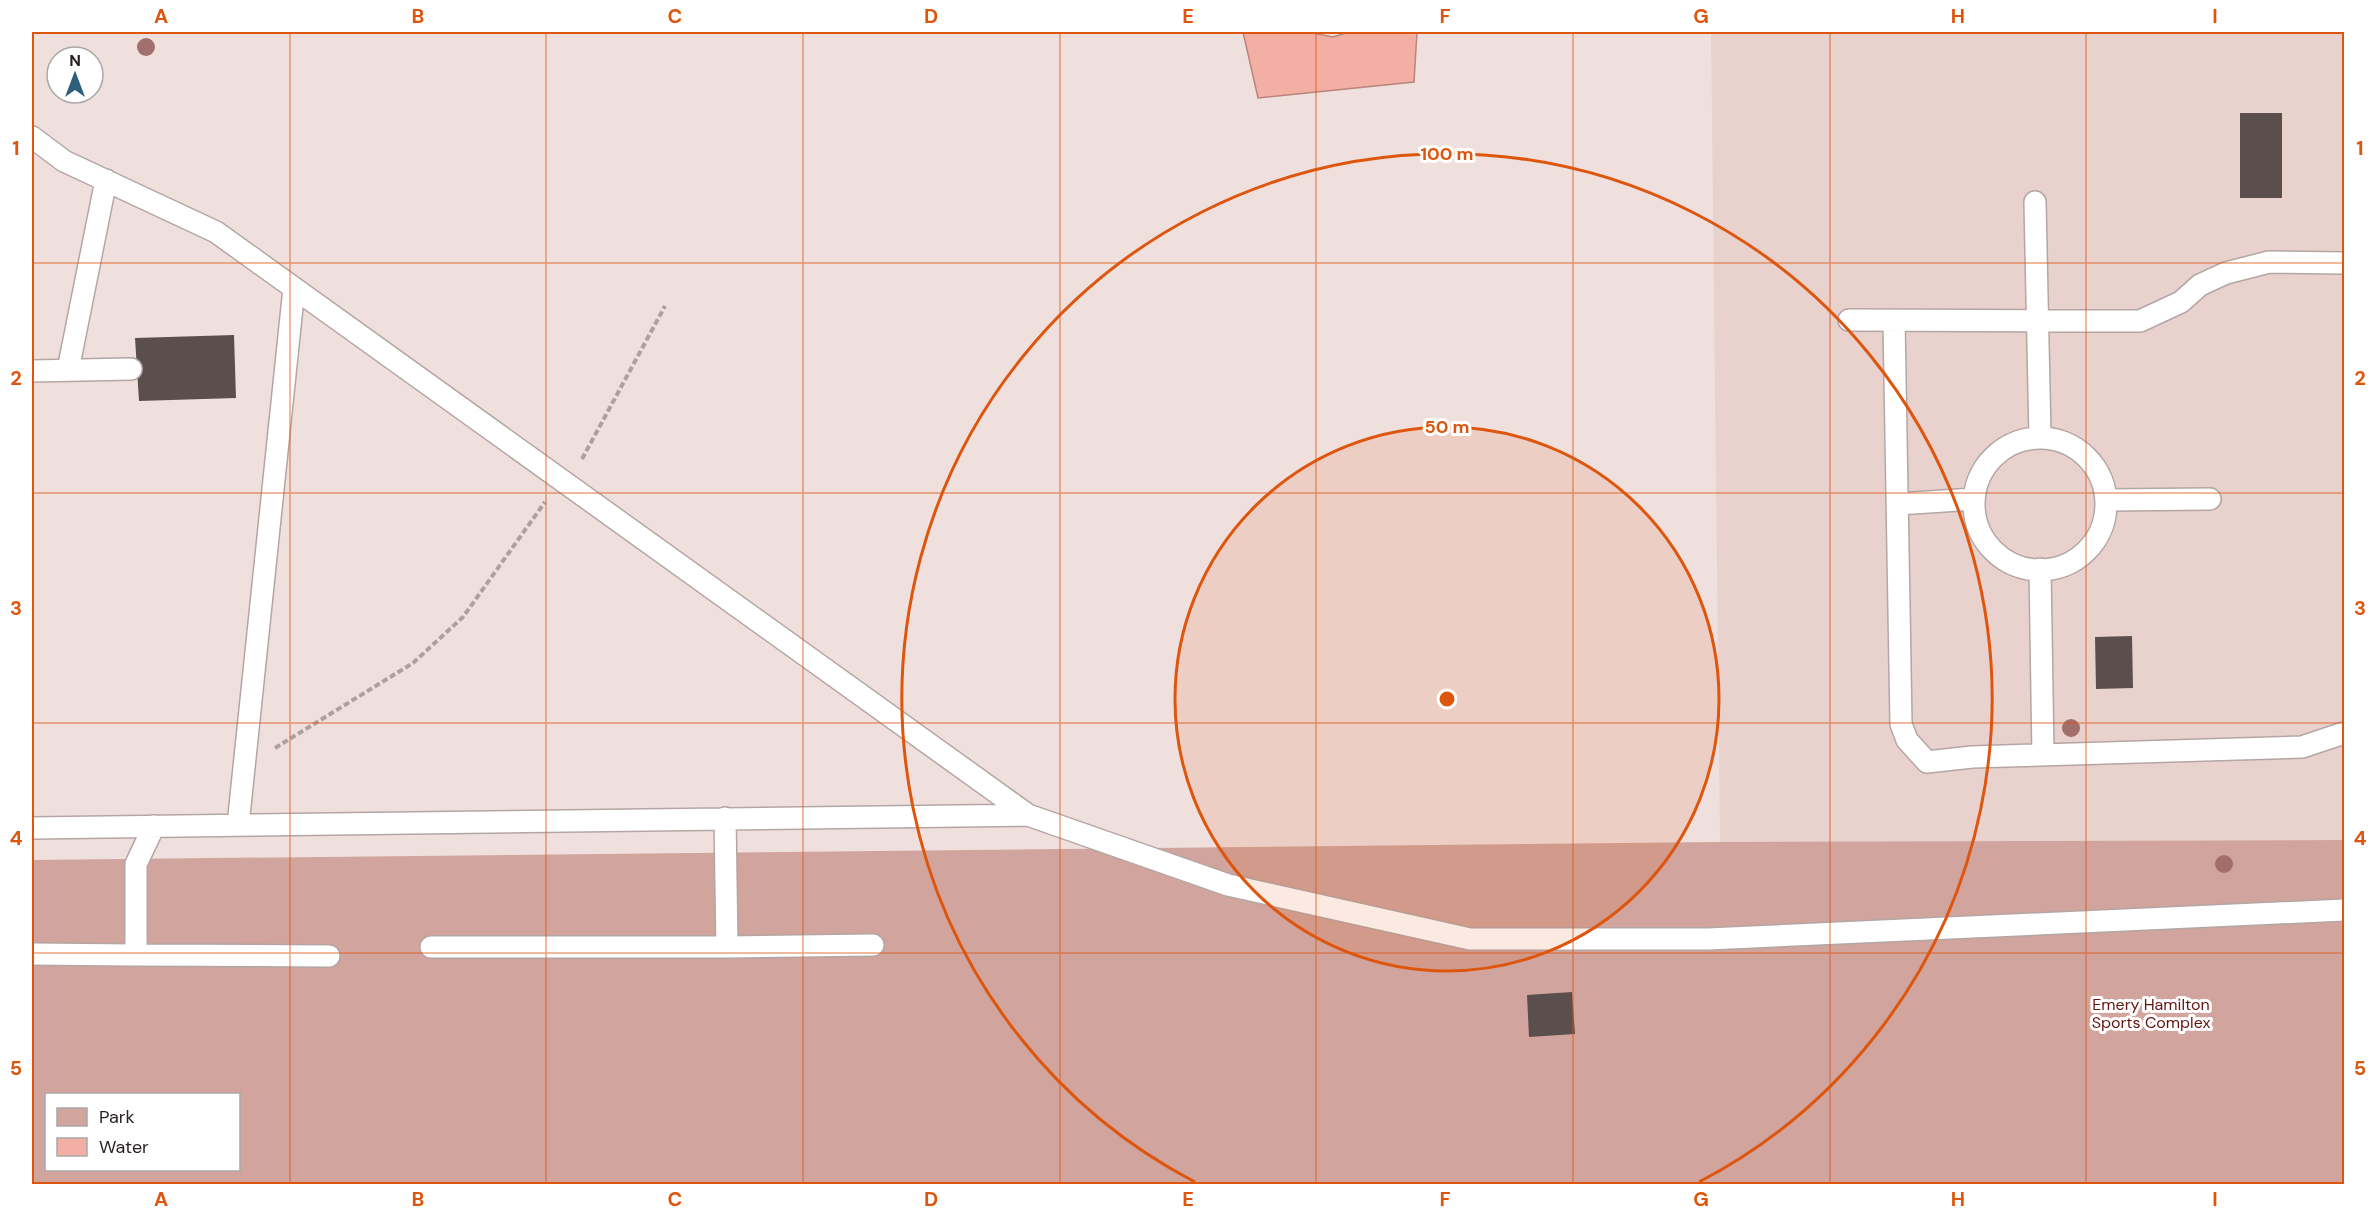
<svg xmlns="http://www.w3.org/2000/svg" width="2376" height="1216" font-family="'DM Sans',sans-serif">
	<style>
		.built { fill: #e9d1cd }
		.green { fill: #d1a49d; fill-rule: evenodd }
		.water { fill: #f4afa5; stroke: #b7857e; stroke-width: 1.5 }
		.building { fill: #5b4f4d }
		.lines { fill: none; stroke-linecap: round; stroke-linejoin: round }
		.lane-casing { stroke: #b4a6a4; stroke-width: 24 }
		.path { stroke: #ada19f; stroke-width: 4; stroke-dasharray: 6 3; stroke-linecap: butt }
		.lane { stroke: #fff; stroke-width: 21 }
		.tree { fill: #a26f6c }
		.grid { fill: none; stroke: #de560d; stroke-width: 1.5; stroke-opacity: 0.55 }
		.ring { fill: none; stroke: #de560d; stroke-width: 3 }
		.labels { text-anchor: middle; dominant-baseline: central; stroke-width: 6; stroke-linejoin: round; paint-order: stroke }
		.park-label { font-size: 16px; fill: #631310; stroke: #fff }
		.centre { fill: #de560d; stroke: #fff; stroke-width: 3 }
		.ring-label { font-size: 18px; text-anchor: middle; font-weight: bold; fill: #de560d; stroke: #fff; stroke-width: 6; stroke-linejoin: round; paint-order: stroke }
		.neatline { fill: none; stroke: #de560d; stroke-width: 2 }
		.grid-label { font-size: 20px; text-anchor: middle; font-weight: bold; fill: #de560d }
	</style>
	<rect width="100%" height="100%" fill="#efe0dd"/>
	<path class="built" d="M1711,32H2344V840L1720,842Z"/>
	<path class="green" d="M2344,840V1184H32V860L1720,842ZM46,1094H238V1170H46Z"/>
	<path class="water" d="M1243,32H1307L1333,37L1349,32H1417L1414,82L1258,98Z"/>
	<path class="building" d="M2240,113H2282V198H2240Z
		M234,335L236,398L139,401L135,338Z
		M2132,636L2133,688L2096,689L2095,637Z
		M1572,992L1575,1034L1529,1037L1527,995Z"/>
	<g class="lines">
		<defs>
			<path id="lane" d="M32,137L64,161L216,232L1028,815L1228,885L1470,939H1708L2344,910
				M2035,202L2040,437
				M1849,320L2140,321L2181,302L2200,285L2226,273L2269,262L2344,263
				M1894,320L1901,724L1907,740L1927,762L1972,757L2302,747L2344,733
				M68,370L106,180
				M32,371L131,369
				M1974 504a66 66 0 1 1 132 0a66 66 0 1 1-132 0Z
				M2106,500L2210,499
				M1898,504L1974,499
				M2040,569L2043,755
				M238,825L294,288
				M32,828L1028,815
				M431,947H727L725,818
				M727,947L873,945
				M32,954L136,955V864L154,826
				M136,955L329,956"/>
		</defs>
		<use href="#lane" class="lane-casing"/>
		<path class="path" d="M582,459L665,306
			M275,748L413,663L463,617L545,502"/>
		<use href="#lane" class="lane"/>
	</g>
	<g class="tree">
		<circle cx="146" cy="47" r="9"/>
		<circle cx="2071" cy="728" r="9"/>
		<circle cx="2224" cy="864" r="9"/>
	</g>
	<path class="grid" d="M290,32V1184M546,32V1184M803,32V1184M1060,32V1184M1316,32V1184M1573,32V1184M1830,32V1184M2086,32V1184M32,263H2344M32,493H2344M32,723H2344M32,953H2344"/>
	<circle cx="1447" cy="699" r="272" fill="#de560d" fill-opacity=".12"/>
	<g class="ring">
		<circle cx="1447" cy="699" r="272"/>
		<path d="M1195 1182A545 545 0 1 1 1699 1182"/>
	</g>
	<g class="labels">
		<g class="park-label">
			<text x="2151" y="1004">Emery Hamilton<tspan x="2151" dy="18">Sports Complex</tspan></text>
		</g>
	</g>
	<circle cx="1447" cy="699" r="9" class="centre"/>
	<g class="ring-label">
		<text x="1447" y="160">100 m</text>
		<text x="1447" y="433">50 m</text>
	</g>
	<rect width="2376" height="1216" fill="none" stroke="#ffffff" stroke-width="66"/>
	<rect x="45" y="1093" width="195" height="78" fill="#ffffff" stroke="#a9a7a7" stroke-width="1.5"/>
	<rect x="57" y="1108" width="30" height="18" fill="#d1a49d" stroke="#a9a7a7" stroke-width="1.5"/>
	<text x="99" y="1123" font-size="18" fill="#282322">Park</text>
	<rect x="57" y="1138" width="30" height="18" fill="#f4afa5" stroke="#a9a7a7" stroke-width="1.5"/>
	<text x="99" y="1153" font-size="18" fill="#282322">Water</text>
	<g transform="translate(75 75)"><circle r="28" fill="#ffffff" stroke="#a9a7a7" stroke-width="1.5"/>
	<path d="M0-4.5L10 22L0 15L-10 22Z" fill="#2d5e7c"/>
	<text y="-9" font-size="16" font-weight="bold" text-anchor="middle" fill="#282322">N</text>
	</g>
	<rect x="33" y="33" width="2310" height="1150" class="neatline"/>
	<g class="grid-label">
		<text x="161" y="23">A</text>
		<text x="418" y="23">B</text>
		<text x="675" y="23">C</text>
		<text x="931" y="23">D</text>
		<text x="1188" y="23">E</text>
		<text x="1445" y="23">F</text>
		<text x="1701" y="23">G</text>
		<text x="1958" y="23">H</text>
		<text x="2215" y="23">I</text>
		<text x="16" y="155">1</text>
		<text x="2360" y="155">1</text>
		<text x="16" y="385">2</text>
		<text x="2360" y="385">2</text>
		<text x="16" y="615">3</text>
		<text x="2360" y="615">3</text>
		<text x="16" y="845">4</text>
		<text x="2360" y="845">4</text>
		<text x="16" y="1075">5</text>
		<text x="2360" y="1075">5</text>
		<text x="161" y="1206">A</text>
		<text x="418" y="1206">B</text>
		<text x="675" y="1206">C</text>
		<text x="931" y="1206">D</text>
		<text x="1188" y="1206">E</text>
		<text x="1445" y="1206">F</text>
		<text x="1701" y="1206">G</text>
		<text x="1958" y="1206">H</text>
		<text x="2215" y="1206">I</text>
	</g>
</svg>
